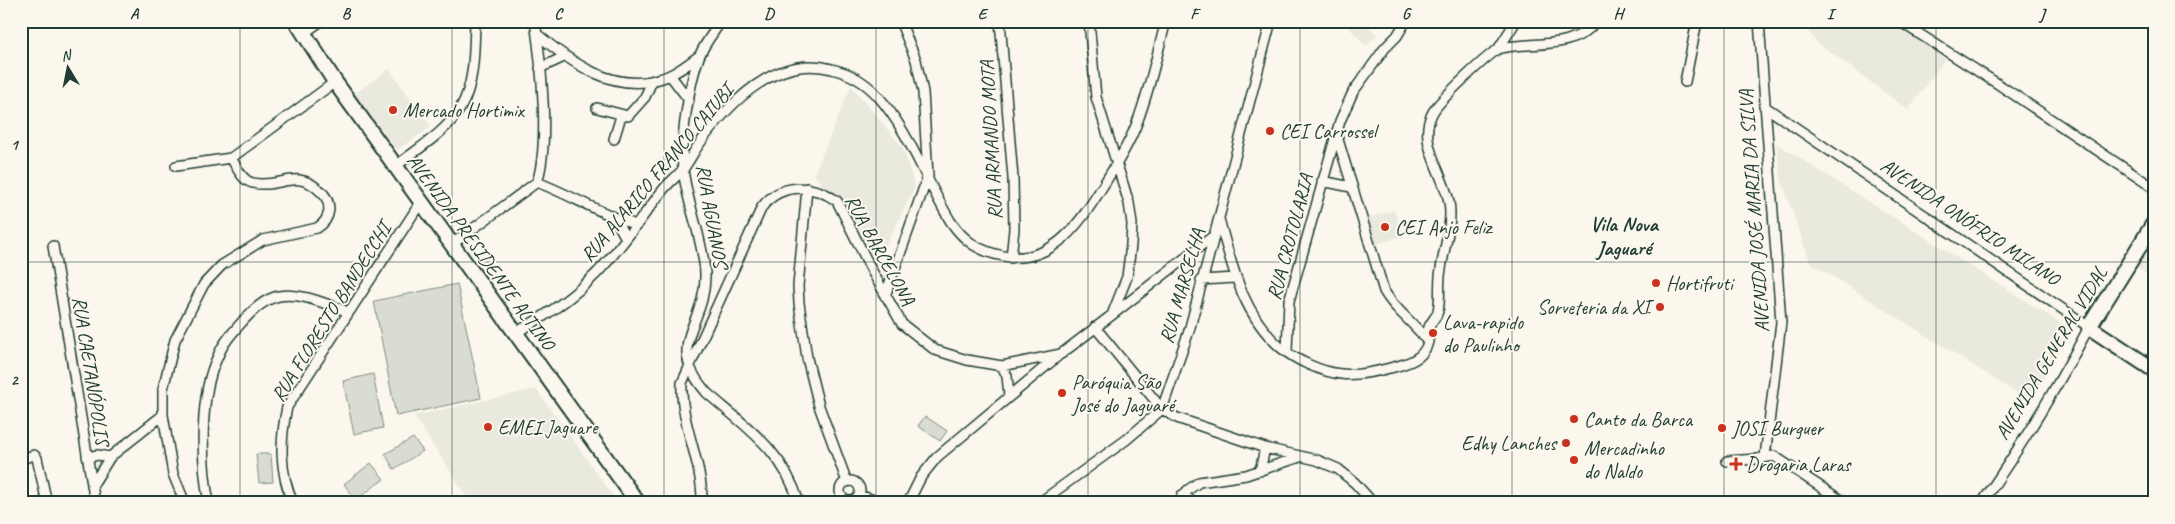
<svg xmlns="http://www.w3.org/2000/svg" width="2175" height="524" font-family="Caveat,sans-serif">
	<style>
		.built { fill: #eae9de }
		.green { fill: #dbdcd1; stroke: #7d8c82 }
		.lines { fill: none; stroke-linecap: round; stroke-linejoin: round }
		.street-casing { stroke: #1f3d34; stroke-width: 12 }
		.secondary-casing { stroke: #1f3d34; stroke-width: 18 }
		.street { stroke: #fbf7ec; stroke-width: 9 }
		.secondary { stroke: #fbf7ec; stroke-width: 14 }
		.grid { fill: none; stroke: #1f3d34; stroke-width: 1; stroke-opacity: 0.55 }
		.poi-dot { fill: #c8321e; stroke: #fbf7ec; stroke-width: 2 }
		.labels { text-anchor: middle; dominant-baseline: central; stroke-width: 4; stroke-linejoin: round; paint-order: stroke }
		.poi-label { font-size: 20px; fill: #1f3d34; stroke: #fbf7ec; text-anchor: start }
		.street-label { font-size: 20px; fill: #1f3d34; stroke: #fbf7ec }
		.neighbourhood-label { font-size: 21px; font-weight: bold; fill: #1f3d34; stroke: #fbf7ec }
		.neatline { fill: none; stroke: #1f3d34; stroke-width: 2 }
		.grid-label { font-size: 16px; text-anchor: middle; font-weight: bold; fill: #1f3d34 }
	</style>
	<rect width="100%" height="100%" fill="#fbf7ec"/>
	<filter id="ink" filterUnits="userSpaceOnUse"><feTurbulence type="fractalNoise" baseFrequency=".02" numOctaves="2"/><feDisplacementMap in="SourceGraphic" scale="10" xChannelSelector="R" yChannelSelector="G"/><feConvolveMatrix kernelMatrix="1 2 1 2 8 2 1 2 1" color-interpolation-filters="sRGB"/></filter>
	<g filter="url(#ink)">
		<path class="built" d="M1343,21H1364L1377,35L1366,46Z
			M1799,21H1891L1945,59L1908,110L1817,42Z
			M389,69L431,127L397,150L354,94Z
			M851,86L903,148L915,187L878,261L814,174Z
			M1776,143L2070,329L2031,402L1810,262L1782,182Z
			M1394,210L1404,236L1375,244L1366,219Z
			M2154,241V279L2136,267Z
			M536,389L617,501L616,503H471L414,416Z"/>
		<path class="green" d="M457,284L481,398L396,416L374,301Z
			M373,374L383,428L354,434L343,381Z
			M925,416L947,431L940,441L918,426Z
			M413,438L423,451L394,469L385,454Z
			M256,454H271L273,482L259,483Z
			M371,463L384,479L356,500L344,484Z"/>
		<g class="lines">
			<defs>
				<path id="street" d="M721,21C714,32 704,44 699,57C689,84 680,141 683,169C687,204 703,238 705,273C707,326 662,342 707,393C746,427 784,451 799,503
					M1000,21L1013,178L1014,229L1011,258
					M1759,21L1781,322L1765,457
					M1899,21L1998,84L2154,188
					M304,33L321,21
					M537,34C570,62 613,93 659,79C674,75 687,65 699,56
					M1499,48L1516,21
					M540,68L564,57
					M670,75L689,100
					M1685,82L1697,21
					M1764,106L2089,327C2057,388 2021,446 1982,503
					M597,108L628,116L645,97L652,81
					M1336,133L1384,291C1395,311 1414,322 1427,341
					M614,139L621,116
					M176,166L231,158
					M396,166C417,149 447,132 461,107C475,82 474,50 475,21
					M1322,181L1351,187
					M537,182C571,195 602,215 637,225
					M807,188L798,286L799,303L807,358L819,406L847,482
					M615,219L626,238
					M1219,219C1232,266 1242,313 1280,347C1295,360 1321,372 1341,374C1357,376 1375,372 1390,368C1405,364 1424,360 1428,342C1429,337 1427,332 1429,327C1431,321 1437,317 1438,311C1441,297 1438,283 1441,269C1444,247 1453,224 1449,202C1444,174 1416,141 1433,112C1438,102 1492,50 1501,48C1533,41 1574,51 1596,21
					M452,244L537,182C550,144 541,62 535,21
					M53,246L95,503
					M1201,280L1235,278
					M885,296L928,176L923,92L916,60L900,21
					M1112,315L1212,237
					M1095,327L1162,409L1177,418L1265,448L1317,460L1338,469L1355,483L1373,503
					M515,333C548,315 583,290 607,262C627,239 644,214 663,190C669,182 678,176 684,168C690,160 694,151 700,143C730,102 777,54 832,69C849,73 865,82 877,95C910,132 925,180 951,222C965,242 979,251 1003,256C1055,266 1083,218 1106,181C1118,162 1131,141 1138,120C1150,88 1157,54 1166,21
					M1287,351L1289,301L1340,121L1353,92L1385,48L1397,36L1406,21
					M1002,366L1007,376L1009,396
					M87,457L98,455L110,457
					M21,459L34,455L37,458L47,503
					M1727,461L1757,459L1774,456L1845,503
					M1260,471L1265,448
					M840 491a10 10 0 1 1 20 0a10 10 0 1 1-20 0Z
					M92,486L110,457L163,415
					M859,495L882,503
					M1182,495L1196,503
					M185,503L173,474L163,415V389L175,340L204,284L222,265L263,240L317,228C324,224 328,218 329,210C329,201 326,195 319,190C296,168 279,189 253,183C242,181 237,167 231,158L335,82
					M209,503C201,462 199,394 218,356C223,343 233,332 242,322C252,311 264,299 279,296C302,292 328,305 349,312
					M293,503C279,471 280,440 287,407L421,202
					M702,503C703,462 680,424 682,383L762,207C781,182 814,184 837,201L872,271L902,324L935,350L967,360L1002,366L1061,354L1112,315L1127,277L1131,245L1132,224L1129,203L1096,97L1089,21
					M908,503L921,477L937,457L1058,356
					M1039,503L1126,440L1162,409L1189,331L1271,21
					M1177,503L1188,490L1199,482L1246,475L1300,457"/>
				<path id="secondary" d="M296,21L335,82L638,503
					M2154,223L2089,327L2154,370"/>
			</defs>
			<use href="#street" class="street-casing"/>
			<use href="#secondary" class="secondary-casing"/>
			<use href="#street" class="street"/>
			<use href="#secondary" class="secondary"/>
		</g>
	</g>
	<path class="grid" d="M240,21V503M452,21V503M664,21V503M876,21V503M1088,21V503M1300,21V503M1512,21V503M1724,21V503M1936,21V503M21,262H2154"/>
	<g class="poi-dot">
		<circle cx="393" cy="110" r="5"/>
		<circle cx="1270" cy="131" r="5"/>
		<circle cx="1385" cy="227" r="5"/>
		<circle cx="1656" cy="283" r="5"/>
		<circle cx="1660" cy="307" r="5"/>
		<circle cx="1433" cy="333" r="5"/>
		<circle cx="1062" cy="393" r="5"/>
		<circle cx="1574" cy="419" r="5"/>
		<circle cx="488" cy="427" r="5"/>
		<circle cx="1722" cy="428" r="5"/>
		<circle cx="1566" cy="443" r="5"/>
		<circle cx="1574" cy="460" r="5"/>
		<path d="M1733.5 456.5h5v5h5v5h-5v5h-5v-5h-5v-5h5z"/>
	</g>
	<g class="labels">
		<g class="poi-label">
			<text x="403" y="110">Mercado Hortimix</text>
			<text x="1280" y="131">CEI Carrossel</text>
			<text x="1395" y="227">CEI Anjo Feliz</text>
			<text x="1666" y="283">Hortifruti</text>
			<text x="1650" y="307" text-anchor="end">Sorveteria da XI</text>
			<text x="1443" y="322">Lava-rapido<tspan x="1443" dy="23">do Paulinho</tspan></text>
			<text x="1072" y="382">Paróquia São<tspan x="1072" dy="23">José do Jaguaré</tspan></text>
			<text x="1584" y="419">Canto da Barca</text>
			<text x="498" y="427">EMEI Jaguare</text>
			<text x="1732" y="428">JOSI Burguer</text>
			<text x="1556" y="443" text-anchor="end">Edhy Lanches</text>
			<text x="1584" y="448">Mercadinho<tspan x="1584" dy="23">do Naldo</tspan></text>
			<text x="1746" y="464">Drogaria Laras</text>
		</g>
		<g class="street-label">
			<text transform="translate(991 140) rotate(-93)">RUA ARMANDO MOTA</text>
			<text transform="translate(657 173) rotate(-50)">RUA ALARICO FRANCO CAIUBI</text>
			<text transform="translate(1754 211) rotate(-94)">AVENIDA JOSÉ MARIA DA SILVA</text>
			<text transform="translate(712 216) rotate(80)">RUA AGUANOS</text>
			<text transform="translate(1970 222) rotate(34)">AVENIDA ONÓFRIO MILANO</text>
			<text transform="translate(1290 237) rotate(-75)">RUA CROTOLARIA</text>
			<text transform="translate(880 250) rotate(61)">RUA BARCELONA</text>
			<text transform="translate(481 252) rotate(54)">AVENIDA PRESIDENTE ALTINO</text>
			<text transform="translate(1182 286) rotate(-74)">RUA MARSELHA</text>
			<text transform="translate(331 312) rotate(-58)">RUA FLORESTO BANDECCHI</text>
			<text transform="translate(2051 353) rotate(-59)">AVENIDA GENERAL VIDAL</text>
			<text transform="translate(91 371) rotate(81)">RUA CAETANÓPOLIS</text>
		</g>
		<g class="neighbourhood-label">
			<text x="1624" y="224">Vila Nova<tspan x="1624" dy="24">Jaguaré</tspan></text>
		</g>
	</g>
	<rect width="2175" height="524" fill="none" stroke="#fbf7ec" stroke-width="55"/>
	<g transform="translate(68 68) rotate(350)" stroke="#fbf7ec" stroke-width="4" paint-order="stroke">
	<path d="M0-4L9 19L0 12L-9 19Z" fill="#1f3d34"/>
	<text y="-8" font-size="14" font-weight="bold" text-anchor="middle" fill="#1f3d34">N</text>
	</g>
	<rect x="28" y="28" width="2120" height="468" class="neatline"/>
	<g class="grid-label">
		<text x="134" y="19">A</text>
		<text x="346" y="19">B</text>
		<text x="558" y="19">C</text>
		<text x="769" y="19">D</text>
		<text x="982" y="19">E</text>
		<text x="1194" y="19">F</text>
		<text x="1406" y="19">G</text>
		<text x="1618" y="19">H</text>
		<text x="1830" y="19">I</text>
		<text x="2042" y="19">J</text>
		<text x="14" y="150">1</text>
		<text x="14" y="385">2</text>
	</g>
</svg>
